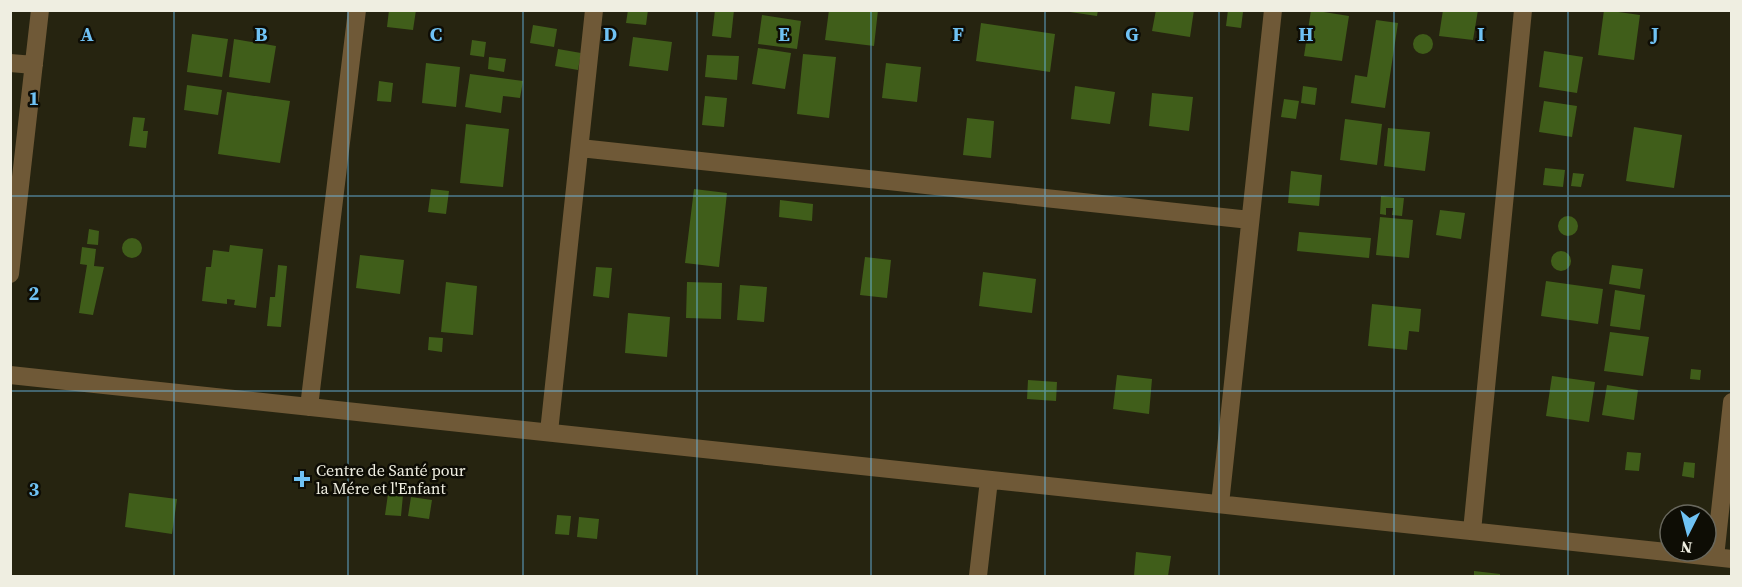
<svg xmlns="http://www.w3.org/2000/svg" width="1742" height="587" font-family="'Source Serif 4',serif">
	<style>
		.building { fill: #405e1a }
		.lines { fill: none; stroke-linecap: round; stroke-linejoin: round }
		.street { stroke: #6f5937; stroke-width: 18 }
		.grid { fill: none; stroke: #6fc2f4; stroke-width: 1.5; stroke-opacity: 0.55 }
		.poi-dot { fill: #6fc2f4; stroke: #0e0d05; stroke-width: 2 }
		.labels { text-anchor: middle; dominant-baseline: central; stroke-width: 5; stroke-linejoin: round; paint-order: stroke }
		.poi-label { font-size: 16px; fill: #efeee1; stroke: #0e0d05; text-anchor: start }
		.grid-label { font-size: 20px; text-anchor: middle; font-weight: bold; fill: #6fc2f4; stroke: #0e0d05; stroke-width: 5; stroke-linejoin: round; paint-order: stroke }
	</style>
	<rect width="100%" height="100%" fill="#262410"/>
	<path class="building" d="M389,10H416L413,30L387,27Z
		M628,10H648L646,25L626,23Z
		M715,10H734L731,38L712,36Z
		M829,10H878L874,46L825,40Z
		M1070,10H1098L1097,16L1070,12Z
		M1156,10H1194L1190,37L1152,31Z
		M1228,10L1243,12L1241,28L1226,26Z
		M1311,10L1349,16L1342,61L1304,56Z
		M1443,10H1478L1473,40L1439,36Z
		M1604,10L1640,15L1634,60L1598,55Z
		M762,15L801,21L797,49L758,44Z
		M1376,20L1398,23L1385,108L1351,103L1355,75L1367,77Z
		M981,23L1055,34L1050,72L976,61Z
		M533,25L557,29L554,47L530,43Z
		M1413 44a10 10 0 1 1 20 0a10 10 0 1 1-20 0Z
		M192,34L228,39L222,77L187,72Z
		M633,37L672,42L668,71L629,66Z
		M234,39L276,46L270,83L229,77Z
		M472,40L486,42L484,57L470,55Z
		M758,48L791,53L785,89L752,84Z
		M558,49L581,53L578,70L555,66Z
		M1544,51L1583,57L1577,93L1539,87Z
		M803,54L836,57L829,118L797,114Z
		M707,55L739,56L737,80L705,77Z
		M489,57L506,59L504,72L488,69Z
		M426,63L460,67L456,107L422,103Z
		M886,63L921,67L917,102L882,98Z
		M470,74L523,81L520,98L503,96L501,113L465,107Z
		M379,81L393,83L391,102L377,101Z
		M187,85L222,90L218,115L184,110Z
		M1075,86L1115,92L1110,124L1071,119Z
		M1303,86L1317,88L1315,105L1301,103Z
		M227,92L290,101L280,163L218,154Z
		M1152,93L1193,97L1189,131L1149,126Z
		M705,96L727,98L724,127L702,125Z
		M1284,99L1299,101L1296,119L1281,117Z
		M1544,101L1577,106L1572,137L1539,132Z
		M133,117L145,118L143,131H148L146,148L129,146Z
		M967,118L994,121L991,158L963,155Z
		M1345,119L1382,124L1377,165L1340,160Z
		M466,124L509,129L503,187L460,183Z
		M1634,127L1682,135L1674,188L1626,181Z
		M1388,128L1430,132L1425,171L1384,166Z
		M1545,168L1565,170L1563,187L1543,185Z
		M1291,171L1322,175L1319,206L1288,203Z
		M1573,173L1584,174L1581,187L1571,186Z
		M431,189L449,191L446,214L428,212Z
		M694,189L727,193L719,267L685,263Z
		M1381,196L1404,198L1402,216L1392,215L1393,208H1386V215L1380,214Z
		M780,200L813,204L812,221L779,217Z
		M1440,210L1465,213L1461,239L1436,235Z
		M1558 226a10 10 0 1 1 20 0a10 10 0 1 1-20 0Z
		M1380,217L1413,220L1409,258L1376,255Z
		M89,229L99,231L98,245L87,244Z
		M1299,232L1371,238L1369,258L1297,251Z
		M122 248a10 10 0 1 1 20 0a10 10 0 1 1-20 0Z
		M230,245L263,249L256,308L234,305L235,300L227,299V304L202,301L206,267H211L213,250L229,252Z
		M82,247L96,249L94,266L104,267L93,315L79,313L87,265L80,264Z
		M1551 261a10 10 0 1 1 20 0a10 10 0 1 1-20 0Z
		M360,255L404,260L400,294L356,288Z
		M865,257L891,260L887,298L860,295Z
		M278,265L287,266L281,327L267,326L270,297H275Z
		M1612,265L1643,269L1640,289L1609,284Z
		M596,267L612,268L609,298L593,296Z
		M983,272L1036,279L1032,313L979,306Z
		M1546,281L1603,289L1598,324L1541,316Z
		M446,282L477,286L473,335L441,332Z
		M687,282L722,283L721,319L686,318Z
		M740,285L767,287L764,322L737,320Z
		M1615,290L1645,295L1640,330L1610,326Z
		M1372,304L1421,309L1419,332L1409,331L1407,350L1368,346Z
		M628,313L670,317L667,357L625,353Z
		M1610,332L1649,337L1643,376L1604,371Z
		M429,337L443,338L442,352L428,350Z
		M1691,369L1701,370L1700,380L1690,379Z
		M1117,375L1152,379L1149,414L1113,409Z
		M1552,376L1595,382L1589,422L1546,416Z
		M1028,380L1057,382L1056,401L1027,399Z
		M1607,385L1638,390L1634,420L1602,415Z
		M1627,452L1641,453L1639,471L1625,470Z
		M1684,462L1695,463L1694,478L1682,476Z
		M129,493L177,499L172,534L125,527Z
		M388,494L403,495L401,516L385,515Z
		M411,497L432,500L429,519L408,516Z
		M557,515L571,516L569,535L555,534Z
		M579,517L599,519L597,539L577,537Z
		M1136,552L1171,556L1168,576H1134Z
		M1474,571L1500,574V576H1474Z"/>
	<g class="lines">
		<path class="street" d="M10,63L34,65
			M580,148L1250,220
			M10,274L40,10
			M10,375L1732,559
			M309,407L357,10
			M549,432L594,10
			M1220,504L1273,10
			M1472,531L1523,10
			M1715,557L1732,402
			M978,576L989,480"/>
	</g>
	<path class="grid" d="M174,10V576M348,10V576M523,10V576M697,10V576M871,10V576M1045,10V576M1219,10V576M1394,10V576M1568,10V576M10,196H1732M10,391H1732"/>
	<path class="poi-dot" d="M299 470h6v6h6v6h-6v6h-6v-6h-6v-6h6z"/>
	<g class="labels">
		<g class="poi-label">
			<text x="316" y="470">Centre de Santé pour<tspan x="316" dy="18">la Mére et l'Enfant</tspan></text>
		</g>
	</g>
	<g class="grid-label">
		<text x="87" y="41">A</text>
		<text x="261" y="41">B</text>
		<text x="436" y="41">C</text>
		<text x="610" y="41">D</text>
		<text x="784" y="41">E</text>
		<text x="958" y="41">F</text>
		<text x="1132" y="41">G</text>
		<text x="1306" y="41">H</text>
		<text x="1481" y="41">I</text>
		<text x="1655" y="41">J</text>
		<text x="34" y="105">1</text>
		<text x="34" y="300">2</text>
		<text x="34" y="496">3</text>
	</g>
	<rect width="1742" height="587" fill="none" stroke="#efeee1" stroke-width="24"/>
	<g transform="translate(1688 533) rotate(186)"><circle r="28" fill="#0e0d05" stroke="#68675d" stroke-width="1.5"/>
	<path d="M0-4.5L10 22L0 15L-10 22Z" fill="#6fc2f4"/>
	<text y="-9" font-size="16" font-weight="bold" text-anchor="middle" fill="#efeee1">N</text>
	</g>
</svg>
